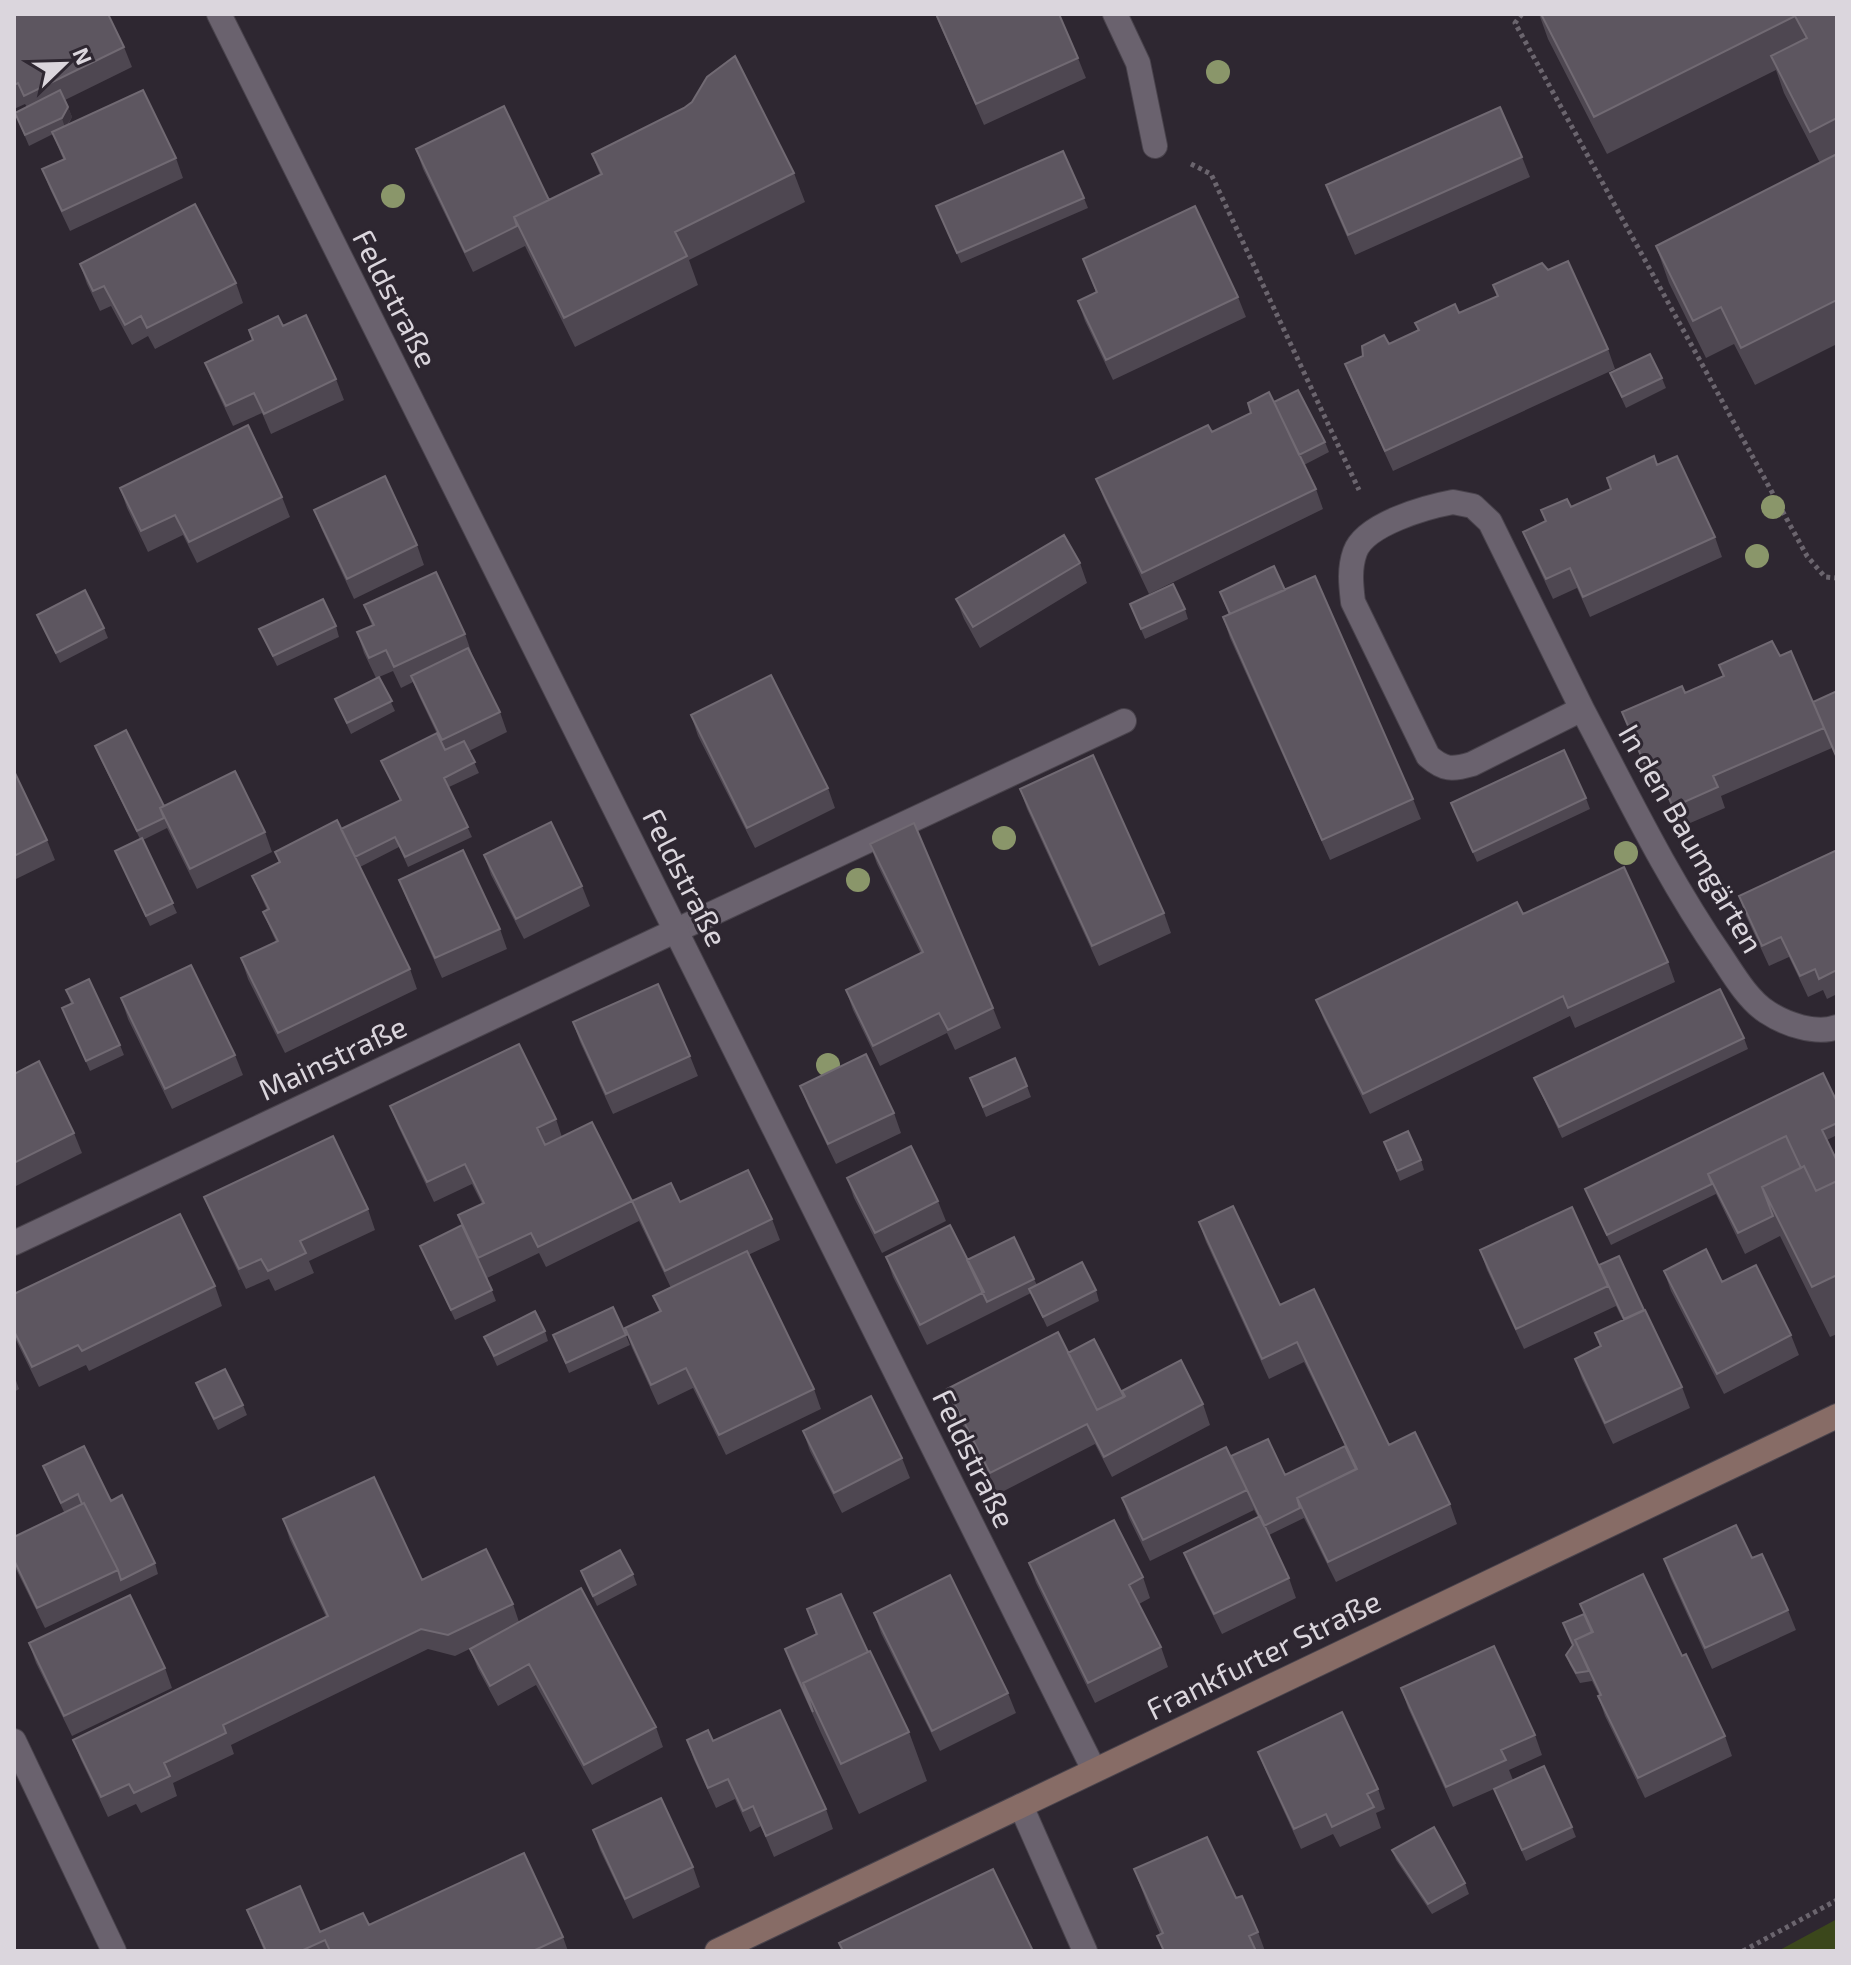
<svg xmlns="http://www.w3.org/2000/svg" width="1851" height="1965" font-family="'Exo 2',sans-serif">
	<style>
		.green { fill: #3b471b }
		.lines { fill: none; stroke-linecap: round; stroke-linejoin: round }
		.lane-casing { stroke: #49434c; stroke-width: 26 }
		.street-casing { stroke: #49434c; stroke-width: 26 }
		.secondary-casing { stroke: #49434c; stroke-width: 26 }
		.path { stroke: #6b656e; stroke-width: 5; stroke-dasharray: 4 4; stroke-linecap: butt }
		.lane { stroke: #6a626e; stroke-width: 24 }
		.street { stroke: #6a626e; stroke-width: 24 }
		.secondary { stroke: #876c66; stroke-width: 24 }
		.tree { fill: #8a966a }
		.wall { fill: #4e4751 }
		.shaded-wall { fill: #3b343e }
		.building { fill: #5d5660; stroke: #716a73; stroke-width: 2 }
		.labels { text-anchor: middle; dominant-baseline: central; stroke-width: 6; stroke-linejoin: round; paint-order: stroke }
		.street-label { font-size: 30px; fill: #dbd6dd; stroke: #2e2731 }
	</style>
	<rect width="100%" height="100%" fill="#2e2731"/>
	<path class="green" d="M1837,1919V1951H1778Z"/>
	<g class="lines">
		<defs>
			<path id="lane" d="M677,930L1124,721"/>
			<path id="street" d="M219,14L1094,1770
				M1115,14L1138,63L1155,146
				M1453,502L1473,506L1490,522L1582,709L1472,764C1452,770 1444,770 1428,756L1353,602C1351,585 1349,569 1355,552C1365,524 1426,507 1453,502Z
				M1582,709C1626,792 1667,878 1721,956C1733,974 1748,1000 1767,1012C1785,1024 1816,1035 1837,1027
				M14,1243L677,930
				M14,1741L114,1951
				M1021,1806L1085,1951"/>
			<path id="secondary" d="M717,1951L1837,1416"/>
		</defs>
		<use href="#lane" class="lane-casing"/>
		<use href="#street" class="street-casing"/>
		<use href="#secondary" class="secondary-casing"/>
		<path class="path" d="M1522,14L1515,23L1807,556L1825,577L1837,578
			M1191,164L1211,174L1359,490
			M1743,1951L1837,1900"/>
		<use href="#lane" class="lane"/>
		<use href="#street" class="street"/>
		<use href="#secondary" class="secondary"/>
	</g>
	<g class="tree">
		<circle cx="1218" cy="72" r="12"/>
		<circle cx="393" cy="196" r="12"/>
		<circle cx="1773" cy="507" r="12"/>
		<circle cx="1757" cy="556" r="12"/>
		<circle cx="1004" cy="838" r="12"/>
		<circle cx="1626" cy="853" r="12"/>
		<circle cx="858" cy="880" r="12"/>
		<circle cx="828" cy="1065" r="12"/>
	</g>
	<path class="wall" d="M14,14L124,47L132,67L65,100L72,117L68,125L176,158L183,178L70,231L50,189L42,169L63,159L53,134L29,146L15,113L27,107L25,104L14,109Z
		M935,14H1059L1078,58L1086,78L984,125Z
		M1539,14H1837V344L1755,385L1734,344L1706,358L1669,283L1656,246L1820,163L1784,93L1776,70L1607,154L1548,39Z
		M416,149L549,200L600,175L592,154L794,173L805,202L689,260L698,285L575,347L525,246L473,272L423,169Z
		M1522,157L1530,177L1355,255L1333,205L1326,185Z
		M1084,198L1088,208L961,263L936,206Z
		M1083,259L1238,297L1246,317L1113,380L1085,321L1078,301L1096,292Z
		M80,264L236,283L243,303L155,349L148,336L132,345L111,306L100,311L87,284Z
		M1459,313L1608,349L1615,369L1393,471L1353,384L1345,364L1418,331L1415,323Z
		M283,326L336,379L344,400L271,434L262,413L233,426L213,383L205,363Z
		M1610,373L1662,378L1666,388L1626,408Z
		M1274,402L1325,442L1329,452L1304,465L1316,489L1323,509L1149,594L1104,499L1096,479L1212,432Z
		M1657,465L1715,537L1722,557L1590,617L1577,588L1553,599L1531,552L1523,532Z
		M120,488L282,497L290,517L197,563L183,535L148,552L127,508Z
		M314,510L417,545L424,565L354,599L322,530Z
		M1080,563L1087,583L980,648L964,619L956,599Z
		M1285,590L1413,799L1421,819L1330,860L1230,638L1223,617L1229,615L1220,592Z
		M1130,604L1185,609L1188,619L1145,639Z
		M364,605L465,634L472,654L500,712L507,732L469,751L479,773L449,787L472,837L408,867L399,847L360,867L410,969L417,989L285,1053L248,979L241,958L276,942L263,912L267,910L252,876L279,862L275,852L341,829L400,800L381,761L437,734L419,696L413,682L401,688L393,671L379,677L395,711L351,734L335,699L376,678L364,653L357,632L372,626Z
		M37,615L104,628L108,638L60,663L41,625Z
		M336,626L339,637L277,666L259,629Z
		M1780,656L1813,702L1837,691V759L1829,741L1832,748L1721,796L1725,808L1681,827L1664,790L1656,794L1622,712L1685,693L1723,676L1719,665Z
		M691,715L828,788L835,808L755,848L698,736Z
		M95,746L164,806L265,832L272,852L197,889L167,828L143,840L177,913L150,926L115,851L140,839L99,756Z
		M14,771L47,840L55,860L14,880Z
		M1020,789L1164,913L1171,933L1099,966L1027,809Z
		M1586,798L1590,809L1477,862L1451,803Z
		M870,844L993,1008L1001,1028L955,1050L947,1033L880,1066L853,1010L846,990L921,954L877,864Z
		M1837,850V994L1827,999L1823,990L1808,997L1789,957L1769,966L1746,916L1739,896Z
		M484,855L582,886L590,906L524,939L491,875Z
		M399,880L500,929L507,949L442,978L407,900Z
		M1668,962L1675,982L1575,1028L1570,1016L1370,1114L1324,1020L1316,1000Z
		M66,990L120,1045L124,1055L90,1071L62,1008L71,1004Z
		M121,998L235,1055L243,1075L172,1109L128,1019Z
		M573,1022L690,1056L698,1076L613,1114L580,1042Z
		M1744,1038L1748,1049L1562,1138L1534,1078Z
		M14,1074L74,1133L82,1153L14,1187Z
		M800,1086L894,1113L901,1133L836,1164L808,1106Z
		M1027,1086L1031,1097L986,1117L974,1088Z
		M1837,1102V1135L1827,1140L1837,1161V1334L1830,1337L1780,1236L1745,1254L1716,1194L1611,1245L1585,1189Z
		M390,1106L556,1119L562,1137L632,1201L680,1202L772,1219L780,1240L748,1255L814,1389L821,1409L726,1455L693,1388L658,1405L632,1348L625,1328L659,1311L653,1296L671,1288L639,1221L546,1267L539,1253L487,1278L496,1301L455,1320L420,1246L462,1225L458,1215L482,1204L472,1184L434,1202L398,1126Z
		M1384,1142L1421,1160L1424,1170L1400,1181Z
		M847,1178L938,1201L946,1221L882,1253L854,1198Z
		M204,1197L368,1209L375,1230L309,1261L314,1273L275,1291L269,1279L246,1289L212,1217Z
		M1199,1222L1280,1305L1389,1445L1450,1504L1457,1524L1336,1582L1304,1518L1269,1535L1289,1578L1296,1598L1222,1634L1192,1573L1184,1553L1258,1517L1252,1506L1254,1510L1150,1561L1129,1518L1122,1498L1231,1456L1285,1475L1345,1446L1304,1362L1269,1379L1206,1242Z
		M1480,1250L1599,1265L1682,1387L1690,1408L1613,1444L1582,1379L1575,1359L1600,1346L1595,1333L1623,1320L1614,1302L1616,1306L1524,1349L1487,1270Z
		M886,1257L967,1260L1034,1279L1037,1285L1096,1290L1099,1301L1047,1327L1031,1293L927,1345L893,1277Z
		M1664,1271L1722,1282L1791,1335L1799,1355L1724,1394L1671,1291Z
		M215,1286L222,1306L89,1371L86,1365L39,1387L14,1336V1294Z
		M545,1331L548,1341L497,1366L484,1337Z
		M553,1335H626L630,1345L569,1373Z
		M1068,1353L1124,1397L1122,1391L1203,1404L1210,1425L1112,1477L1095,1444L998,1494L954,1409L947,1389Z
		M14,1375L19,1389L14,1392Z
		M196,1383L243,1405L247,1415L218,1430L200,1394Z
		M803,1431L902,1458L910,1478L842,1513L810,1451Z
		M43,1466L111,1501L155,1563L158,1574L45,1628L14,1565V1537L64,1512Z
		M283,1519L422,1580L513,1604L519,1622L656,1727L663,1747L592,1785L536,1685L498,1706L478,1669L470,1649L480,1644L455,1656L428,1649L231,1745L234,1754L173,1783L177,1796L141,1813L136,1804L108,1817L81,1760L73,1740L326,1617L290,1540Z
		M1752,1558L1788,1610L1796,1630L1712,1669L1671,1579L1664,1559Z
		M1029,1563L1143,1577L1150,1598L1139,1604L1161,1647L1168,1667L1095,1703L1036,1583Z
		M581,1571L633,1574L637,1585L597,1606Z
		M1580,1604L1682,1656L1725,1736L1732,1756L1645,1798L1605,1716L1598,1696L1599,1695L1592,1681L1580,1683L1570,1665L1566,1655L1572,1646L1584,1614Z
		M807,1609L868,1652L909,1732L927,1781L859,1814L821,1733L792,1669L785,1649L816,1635Z
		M874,1613L1008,1693L1016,1713L940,1751L881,1633Z
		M29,1643L165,1668L172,1688L72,1736L36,1663Z
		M1401,1688L1535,1735L1542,1755L1509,1770L1513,1780L1572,1827L1576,1837L1526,1861L1494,1789L1453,1807L1408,1708Z
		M687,1740L713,1741L826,1809L833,1829L774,1857L761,1826L750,1832L735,1799L716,1808L694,1760Z
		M1258,1752L1378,1789L1385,1809L1376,1813L1381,1828L1340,1847L1333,1834L1301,1849L1266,1772Z
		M593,1830L693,1867L700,1887L633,1919L600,1850Z
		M1392,1850L1465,1883L1469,1894L1432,1914L1396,1860Z
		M1134,1869L1236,1898L1258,1932L1265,1951H1163L1157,1936L1160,1934L1148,1906Z
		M247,1910L320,1932L369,1925L563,1937L568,1951H264Z"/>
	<path class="shaded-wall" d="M68,107L72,117L65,128L62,118Z"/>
	<path class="building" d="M14,14H108L124,47L24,96L18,83L14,85Z
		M936,14H1059L1078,58L976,104Z
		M1541,14H1837V118L1810,132L1771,56L1807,38L1795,16L1594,117Z
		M735,56L794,173L675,232L687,256L564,318L514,217L602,174L592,154L684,108L692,102L707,77Z
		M60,90L68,107L62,118L25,135L15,113Z
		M143,90L176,158L62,211L42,169L65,159L52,132Z
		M504,106L549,200L514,217L517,226L465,252L416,149Z
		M1500,107L1522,157L1348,235L1326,185Z
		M1063,151L1084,198L957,253L936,206Z
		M1837,154V300L1741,348L1721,307L1693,321L1656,246Z
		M195,204L236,283L147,328L141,316L125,325L104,286L93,291L80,264Z
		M1195,206L1238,297L1106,360L1078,301L1097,292L1083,259Z
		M1568,261L1608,349L1385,451L1345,364L1363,356L1362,346L1384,335L1389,344L1419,330L1415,323L1455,304L1459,313L1498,296L1493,285L1542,263L1548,270Z
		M306,315L336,379L264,414L254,393L226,406L205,363L253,340L249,330L278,316L283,326Z
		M1650,354L1662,378L1622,397L1610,373Z
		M1298,390L1325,442L1299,455L1274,402Z
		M1269,392L1316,489L1142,573L1096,479L1208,425L1212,432L1251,413L1248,403Z
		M248,425L282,497L189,542L175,515L141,531L120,488Z
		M1654,456L1657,465L1677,456L1715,537L1583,597L1570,568L1546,579L1523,532L1546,521L1541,510L1567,499L1571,507L1611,489L1607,478Z
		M385,476L417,545L347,579L314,510Z
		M1064,535L1080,563L973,627L956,599Z
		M1274,566L1285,590L1230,614L1220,592Z
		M436,572L465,634L394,667L386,650L369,658L357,632L374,625L364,605Z
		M1315,576L1413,799L1322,840L1223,617Z
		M1173,584L1185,609L1141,629L1130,604Z
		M85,590L104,628L56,653L37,615Z
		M323,599L336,626L273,656L259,629Z
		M1772,641L1780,656L1791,651L1824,728L1713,776L1718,787L1673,807L1656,770L1649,774L1622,712L1682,686L1685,693L1724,676L1719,665Z
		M468,648L500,712L442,740L411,676Z
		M771,675L828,788L747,828L691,715Z
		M379,677L392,701L347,723L335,699Z
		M1837,691V758L1813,702Z
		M126,730L164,806L160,808L164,818L137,831L95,746Z
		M437,733L445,750L464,741L475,762L444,778L468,827L405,857L395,837L355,857L341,829L401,800L381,761Z
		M1564,750L1586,798L1473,852L1451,803Z
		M1093,755L1164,913L1092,946L1020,789Z
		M14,771L47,840L14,856Z
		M235,771L265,832L190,869L160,808Z
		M337,820L410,969L278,1033L241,958L278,941L263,912L269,909L252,876L280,862L275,852Z
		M551,822L582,886L516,919L484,855Z
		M914,823L993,1008L948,1030L939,1013L873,1046L846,990L923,952L870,844Z
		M142,838L173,903L146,916L115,851Z
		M463,850L500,929L435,958L399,880Z
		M1837,850V970L1819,979L1815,969L1800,976L1781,937L1762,946L1739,896Z
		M1624,867L1668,962L1568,1008L1563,996L1363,1094L1316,1000L1517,902L1523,914Z
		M191,965L235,1055L165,1089L121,998Z
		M89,979L120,1045L86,1061L62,1008L73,1003L66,990Z
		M658,984L690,1056L606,1094L573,1022Z
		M1720,989L1744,1038L1559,1127L1534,1078Z
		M519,1044L556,1119L537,1128L545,1145L592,1122L632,1201L538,1247L531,1233L478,1258L458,1215L484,1203L465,1164L427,1182L390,1106Z
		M866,1054L894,1113L828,1144L800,1086Z
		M1015,1058L1027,1086L983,1107L970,1078Z
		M39,1061L74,1133L14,1163V1074Z
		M1823,1073L1837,1102V1123L1822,1130L1837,1161V1181L1816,1191L1804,1166L1801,1168L1786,1136L1708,1174L1712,1184L1607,1235L1585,1189Z
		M1408,1131L1421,1160L1397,1171L1384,1142Z
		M333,1136L368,1209L300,1241L306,1253L268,1271L261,1259L239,1269L204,1197Z
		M1786,1136L1801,1168L1762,1187L1773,1216L1738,1233L1708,1174Z
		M911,1146L938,1201L875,1233L847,1178Z
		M1804,1166L1816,1191L1837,1181V1275L1812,1287L1762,1187Z
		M748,1170L772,1219L665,1271L632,1201L671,1183L680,1202Z
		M1233,1206L1280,1305L1314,1289L1389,1445L1415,1432L1450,1504L1328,1562L1297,1498L1357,1469L1297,1342L1262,1359L1199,1222Z
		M1572,1207L1608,1286L1516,1329L1480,1250Z
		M180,1214L215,1286L82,1351L78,1345L32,1367L14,1331V1294Z
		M462,1225L492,1290L451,1310L420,1246Z
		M950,1225L984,1292L920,1325L886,1257Z
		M1014,1237L1034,1279L987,1302L967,1260Z
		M1706,1249L1722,1282L1756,1265L1791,1335L1717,1374L1664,1271Z
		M747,1251L814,1389L719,1435L686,1368L651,1385L625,1328L661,1311L653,1296Z
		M1619,1256L1644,1310L1624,1319L1599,1265Z
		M1082,1262L1096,1290L1043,1317L1029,1289Z
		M613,1307L626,1335L566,1363L553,1335Z
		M1645,1310L1682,1387L1605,1423L1575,1359L1601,1346L1595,1333Z
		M535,1311L545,1331L494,1356L484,1337Z
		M1058,1332L1097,1410L1125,1396L1122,1391L1181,1360L1203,1404L1104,1457L1087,1424L990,1473L947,1389Z
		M1094,1339L1124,1397L1097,1410L1068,1353Z
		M225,1369L243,1405L214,1419L196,1383Z
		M871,1396L902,1458L834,1493L803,1431Z
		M1268,1439L1285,1475L1345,1446L1356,1469L1297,1498L1300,1508L1264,1526L1231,1456Z
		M84,1446L111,1501L122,1495L155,1563L121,1580L118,1570L84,1503L82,1504L78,1494L61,1503L43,1466Z
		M1226,1447L1247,1490L1143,1540L1122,1498Z
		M374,1477L422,1580L486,1549L513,1604L448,1635L421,1629L223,1725L226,1733L164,1763L170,1776L134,1793L129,1784L101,1797L73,1740L328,1616L283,1519Z
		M84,1503L118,1570L37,1608L14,1560V1537Z
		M1260,1516L1289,1578L1214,1614L1184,1553Z
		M1114,1520L1143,1577L1129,1585L1161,1647L1088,1683L1029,1563Z
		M1736,1525L1752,1558L1762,1554L1788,1610L1705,1648L1664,1559Z
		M620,1550L633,1574L593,1596L581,1571Z
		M1643,1574L1682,1656L1686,1654L1725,1736L1638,1778L1598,1696L1601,1695L1575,1640L1593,1632L1580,1604Z
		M950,1575L1008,1693L932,1731L874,1613Z
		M581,1588L656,1727L584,1765L529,1664L490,1686L470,1649Z
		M841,1594L868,1652L803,1683L813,1712L785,1649L817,1634L807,1609Z
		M130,1595L165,1668L64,1716L29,1643Z
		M1584,1614L1592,1632L1575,1640L1589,1671L1576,1673L1566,1655L1573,1645L1563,1623Z
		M1494,1646L1535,1735L1501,1750L1506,1760L1446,1787L1401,1688Z
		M870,1651L909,1732L841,1764L803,1683Z
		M780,1710L826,1809L766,1836L753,1806L743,1811L728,1779L708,1788L687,1740L708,1730L713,1741Z
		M1342,1712L1378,1789L1367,1794L1374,1807L1332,1827L1326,1814L1294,1829L1258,1752Z
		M1544,1766L1572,1827L1522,1850L1494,1789Z
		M661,1798L693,1867L625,1899L593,1830Z
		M1434,1827L1465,1883L1428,1904L1392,1850Z
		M1207,1837L1236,1898L1242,1896L1258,1932L1249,1936L1256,1951H1164L1157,1936L1163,1933L1134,1869Z
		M524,1853L563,1937L533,1951H330L325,1940L301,1951H266L247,1910L300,1886L320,1932L363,1913L369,1925Z
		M993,1869L1033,1951H843L839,1943Z"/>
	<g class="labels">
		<g class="street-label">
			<text transform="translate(396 298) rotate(63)">Feldstraße</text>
			<text transform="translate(1692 838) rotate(60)">In den Baumgärten</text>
			<text transform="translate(686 877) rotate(63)">Feldstraße</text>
			<text transform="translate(332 1057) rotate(-25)">Mainstraße</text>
			<text transform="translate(975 1458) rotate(64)">Feldstraße</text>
			<text transform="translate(1263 1654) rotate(-26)">Frankfurter Straße</text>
		</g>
	</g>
	<rect width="1851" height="1965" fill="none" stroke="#dbd6dd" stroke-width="32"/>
	<g transform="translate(64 64) rotate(67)" stroke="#2e2731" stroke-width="6" paint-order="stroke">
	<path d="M0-6L14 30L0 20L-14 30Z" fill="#dbd6dd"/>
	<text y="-12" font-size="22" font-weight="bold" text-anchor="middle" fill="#dbd6dd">N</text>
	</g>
</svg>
